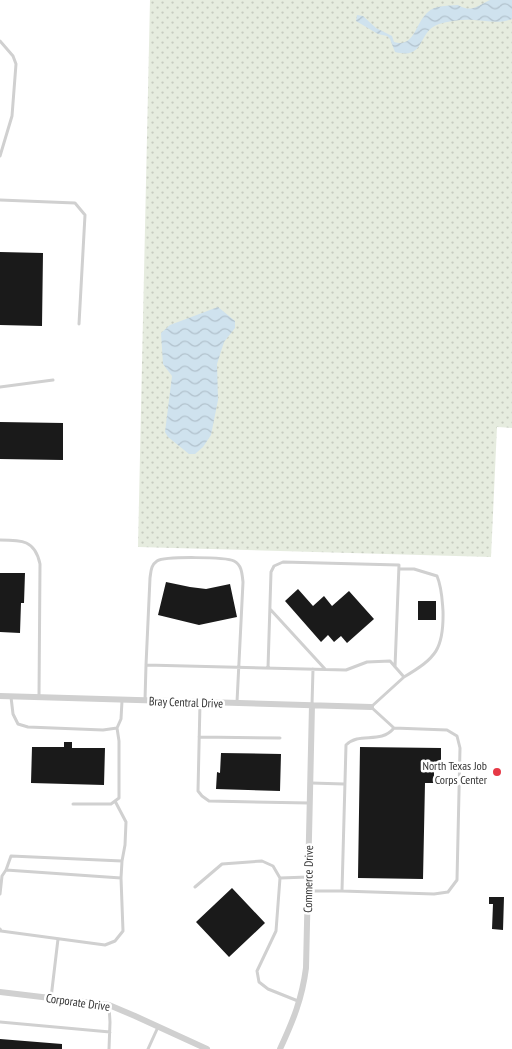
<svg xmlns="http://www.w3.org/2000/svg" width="512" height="1049" font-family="'PT Sans Narrow',sans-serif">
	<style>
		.grass { fill: url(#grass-dots) }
		.water { fill: url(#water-waves) }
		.building { fill: #1a1a1a }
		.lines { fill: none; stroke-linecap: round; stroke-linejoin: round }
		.service { stroke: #d0d0d0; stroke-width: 3 }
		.minor { stroke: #d0d0d0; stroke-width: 6 }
		.poi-dot { fill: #e63946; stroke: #fff; stroke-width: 2 }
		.labels { text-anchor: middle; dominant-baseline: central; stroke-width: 5; stroke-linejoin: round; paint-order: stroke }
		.street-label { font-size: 12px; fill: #333; stroke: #fff }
		.poi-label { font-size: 12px; fill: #333; stroke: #fff; text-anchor: end }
	</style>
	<defs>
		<pattern id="grass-dots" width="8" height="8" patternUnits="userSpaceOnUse" patternTransform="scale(1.25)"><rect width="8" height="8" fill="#e6ecdf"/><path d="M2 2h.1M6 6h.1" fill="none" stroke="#c6cbc0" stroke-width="1.8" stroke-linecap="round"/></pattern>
		<pattern id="water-waves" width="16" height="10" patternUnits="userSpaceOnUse" patternTransform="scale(1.25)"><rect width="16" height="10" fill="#cfe2ee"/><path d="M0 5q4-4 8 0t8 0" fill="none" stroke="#b2c2cd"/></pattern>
	</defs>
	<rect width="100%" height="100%" fill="#fff"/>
	<path class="grass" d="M150,0H512V428L497,427L491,557L138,547Z"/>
	<path class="water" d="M490,0H512V19C498,24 488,21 474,20C462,19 450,21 439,24C416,32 427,60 395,52L390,39L387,36L378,34L356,21L357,15L363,16L376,28L392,36L394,42C415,48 415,23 428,12C435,5 449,6 458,5C472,13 477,6 490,0Z
		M218,307L235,321V328L224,342L217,364L218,400L211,435L203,447L195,454H189L168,437L165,432L172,376L163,364L161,333L170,325Z"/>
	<path class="building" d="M0,252L43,253L42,326L0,325Z
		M0,422L63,423V460L0,459Z
		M0,573H25L24,603H21L20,633L0,632Z
		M166,582L190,587L206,589L230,584L237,617L199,625L158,615Z
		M298,589L313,606L324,596L332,606L349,591L374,619L347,643L341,636L334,642L328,635L321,642L285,601Z
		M418,601H436V620H418Z
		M64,742H72V748H105L104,785L31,783L32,747H64Z
		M360,747L441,748V763H434V783H425L423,879L358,878Z
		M221,753L281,754L280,791L216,789L217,772L220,773Z
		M232,888L265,923L229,957L196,922Z
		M489,897H504L503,930L492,929L493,904H489Z
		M0,1039L62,1044V1049H0Z"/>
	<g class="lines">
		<path class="service" d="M0,41L13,56L16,64L12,116L0,156
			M0,200L75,203L85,215L79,324
			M0,387L53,380
			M0,540C22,540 35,540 40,564L39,696
			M399,569H414L437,576C442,588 442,598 443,611C444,649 436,658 404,677
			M270,609L325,669
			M146,665L150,578C151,571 151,565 157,561C165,556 226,557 234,561C242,565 242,574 243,582L237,702
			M268,668L271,572L274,566L283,562L399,565L395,667
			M11,697L13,714L18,724L28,727L103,730L117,728L121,719L122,701
			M145,700L146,665L346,670L367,662L390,661L404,677L371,707L394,728C380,745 360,731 346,745L342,891H308
			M200,703L198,791L202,796L209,801L309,803
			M312,705L313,669
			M199,737L280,738
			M311,783L344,784
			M115,801L126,822L125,845L122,861
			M73,804H111L119,798V741L117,728
			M6,870L11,856L122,861L121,878
			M280,878L276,931L257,971L259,982L268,989L298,1001
			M195,887L222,864L262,861L273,866L280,878L308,877
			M342,891L434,894L448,892L457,880L460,748L457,736L447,730L394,728
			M0,894L2,876L6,870L121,878L123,931L115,941L105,945L1,931L0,929
			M51,998L58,939
			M109,1006L110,1022L109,1049
			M0,1022L110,1032
			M148,1049L158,1027"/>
		<path class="minor" d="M0,696L371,707
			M0,992L109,1005L135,1016L207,1049
			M280,1049C293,1021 302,999 306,968L312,705"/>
	</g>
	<circle class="poi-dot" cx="497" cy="772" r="5"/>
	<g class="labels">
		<g class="street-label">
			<text transform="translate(186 702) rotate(2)">Bray Central Drive</text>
			<text transform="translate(308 879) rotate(-89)">Commerce Drive</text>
			<text transform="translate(78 1002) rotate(8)">Corporate Drive</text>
		</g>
		<g class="poi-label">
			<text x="487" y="765">North Texas Job<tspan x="487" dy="14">Corps Center</tspan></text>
		</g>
	</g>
</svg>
